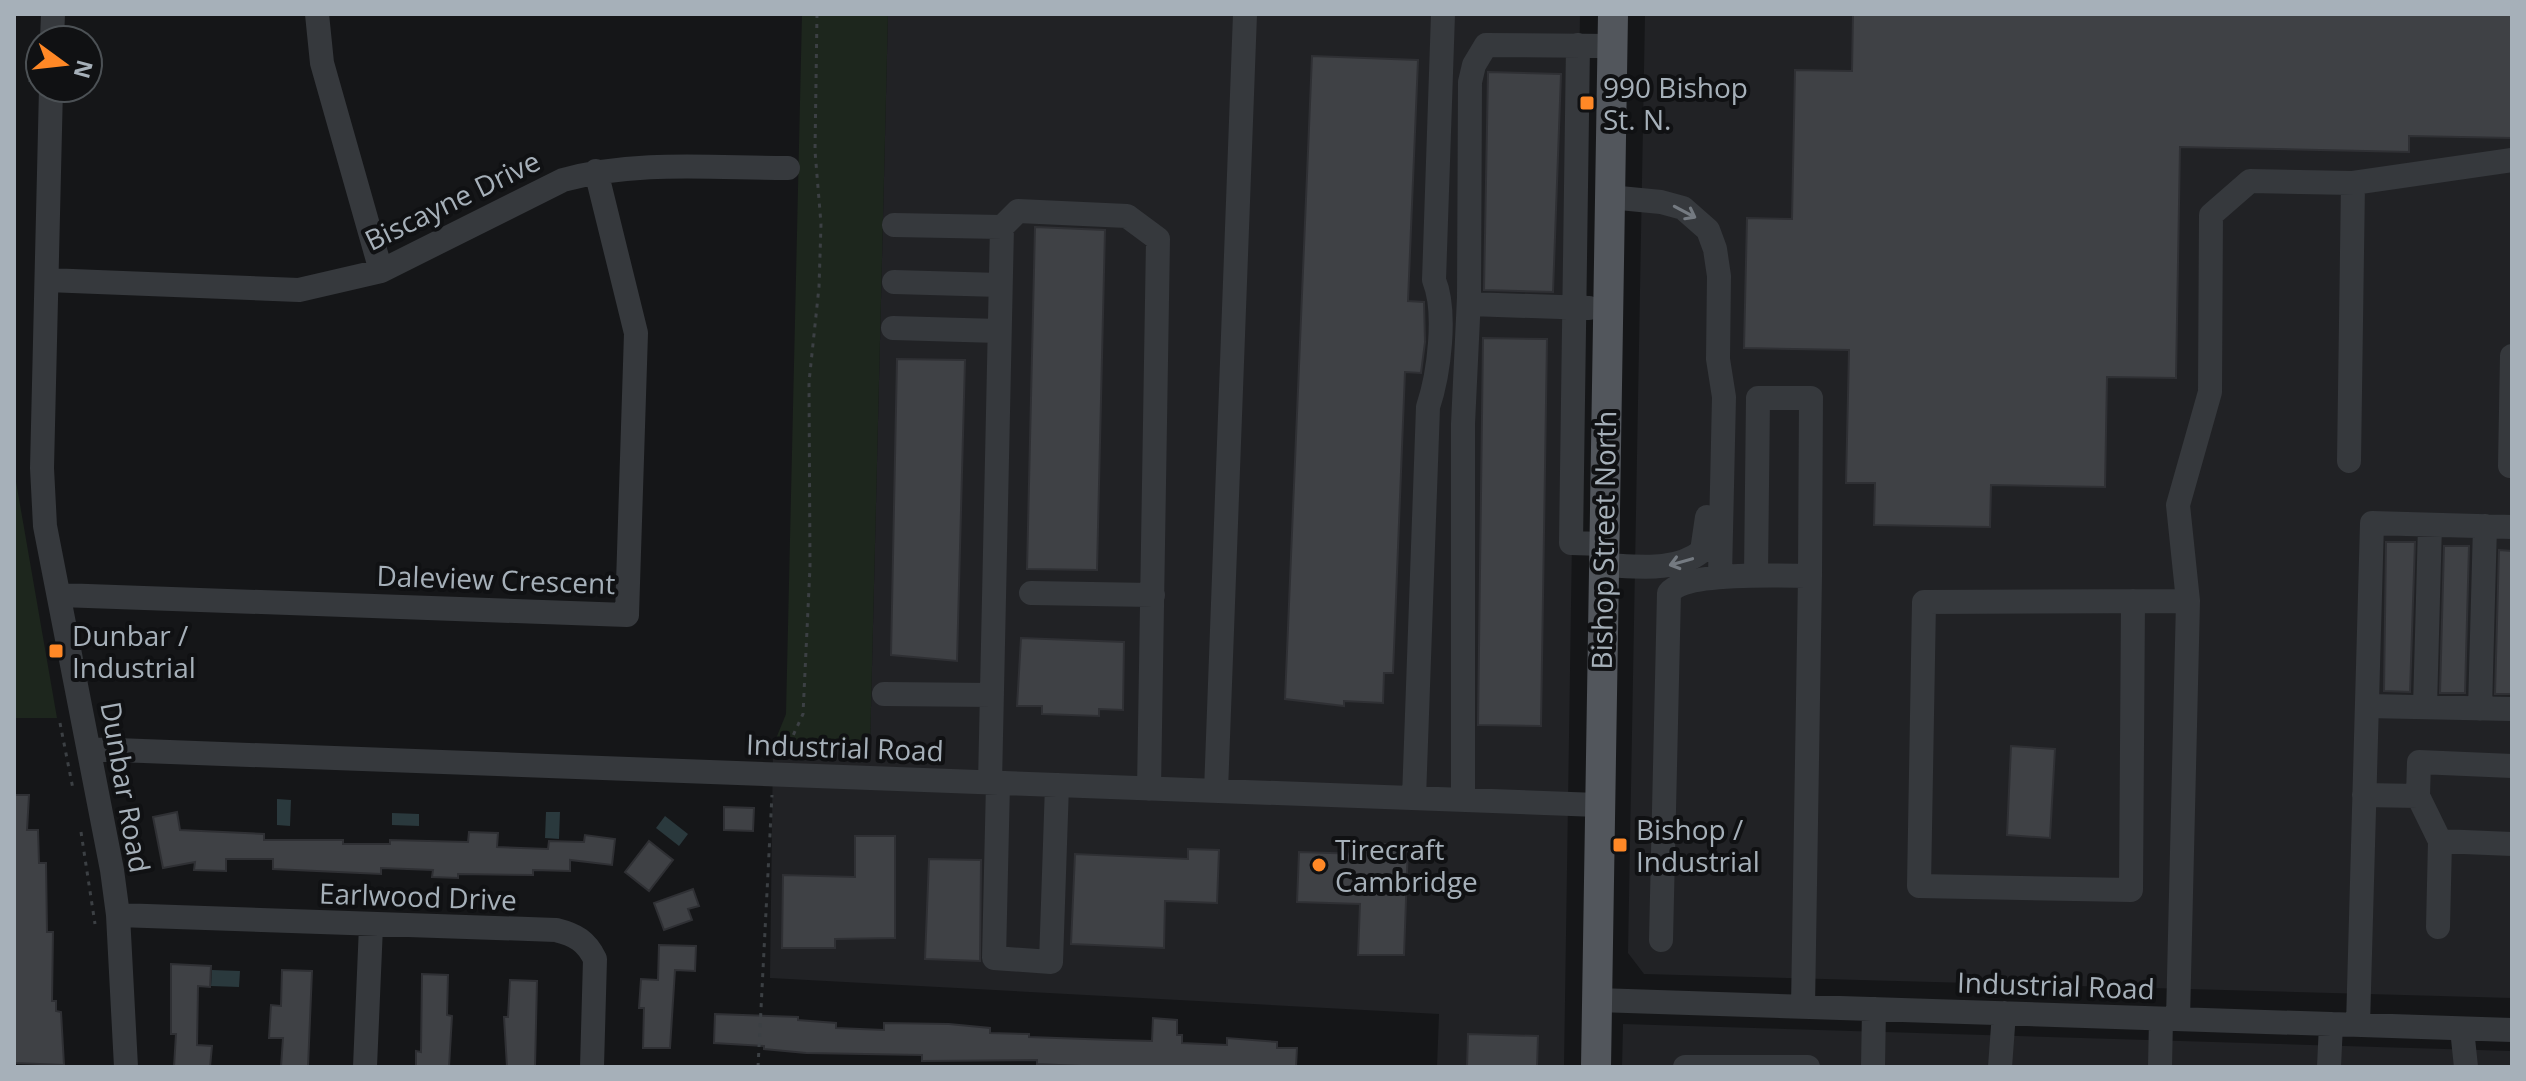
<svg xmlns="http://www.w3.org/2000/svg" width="2526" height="1081" font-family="'Open Sans',sans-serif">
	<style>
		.built { fill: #212225 }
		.green { fill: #1d261d }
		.water { fill: #2a393d }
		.building { fill: #3f4145; stroke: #2f3034; stroke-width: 2 }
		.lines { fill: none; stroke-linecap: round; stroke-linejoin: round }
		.path { stroke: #3c4044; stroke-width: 3; stroke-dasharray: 4 6; stroke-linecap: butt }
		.minor { stroke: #36393d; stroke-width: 24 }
		.major { stroke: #52565c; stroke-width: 30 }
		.oneway { stroke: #747a81 }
		.poi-dot { fill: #ff8826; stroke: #101113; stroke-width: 3 }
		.labels { text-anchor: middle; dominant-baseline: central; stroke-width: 8; stroke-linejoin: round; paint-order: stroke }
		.poi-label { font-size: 28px; fill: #a6b0b9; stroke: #101113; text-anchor: start }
		.street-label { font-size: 28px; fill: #a6b0b9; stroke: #101113 }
	</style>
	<rect width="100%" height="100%" fill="#151618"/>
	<path class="built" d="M888,14H1580L1564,1067H1437L1439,1014L770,978L773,746L870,748Z
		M1645,14H2512V998L1644,974L1628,953Z
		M1623,1024L2512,1051V1067H1622Z"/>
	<path class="green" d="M802,14H888L870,748L773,746L786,714Z
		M14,470L57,718H14Z"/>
	<path class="water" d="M277,799L291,800L290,826L277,825Z
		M546,812H560L559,839L545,838Z
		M392,813L419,814V826L392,825Z
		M665,816L688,834L679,846L656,828Z
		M212,970L240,971L239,987L211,986Z"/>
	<path class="building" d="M1853,14H2512V138L2409,136V152L2180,147L2176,378L2107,377L2105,487L1991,485L1990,527L1874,525L1875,483H1846L1849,350L1744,348L1747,218L1792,219L1795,70L1852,71Z
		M1312,56L1418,60L1408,301L1424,302L1425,342L1421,373L1405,372L1393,673H1384L1383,703L1344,701V706L1285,699Z
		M1488,72L1561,74L1553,292L1484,290Z
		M1035,227L1105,230L1097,570L1027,569Z
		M1483,338L1547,339L1541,726L1478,725Z
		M897,359L965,360L957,661L891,655Z
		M2386,542H2415L2410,692L2384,691Z
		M2444,546H2469L2465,693H2440Z
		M2499,550L2512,551V694H2495Z
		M1021,638L1124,642L1123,710L1099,709V716L1042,714V706H1017Z
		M2011,746L2055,749L2050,838L2007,835Z
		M14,795H29L27,830H38L39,863H46L47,932H53L52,1001H56V1011L61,1012L64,1065L15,1063Z
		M724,807L754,808L753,831L724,830Z
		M177,812L180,830L264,834V840H343V844H390V840L468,842L469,832L498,833L497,847L548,849L549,841L584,842L585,835L615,839L612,865L570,860V871L533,870V875L458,874V878L432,877L433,870L381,868V874L273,869V859H226V871L194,870L195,862L163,868L153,817Z
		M855,836H895V938L835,939V948H782L783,875L855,877Z
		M649,841L673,860L649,891L625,872Z
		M1362,843L1408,845L1404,955H1358L1360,904L1297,902L1299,852L1362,854Z
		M1188,849L1219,850L1217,903L1165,901L1164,948L1071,944L1075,854L1188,859Z
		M929,859L981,860L980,961L925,959Z
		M693,889L699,906L688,909L692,920L664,930L654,903Z
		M659,945L696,946L695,971L675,970L670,1048H643L644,1008H639L641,979L658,980Z
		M171,964L211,966L210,987L198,986L197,1045L212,1046L210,1067H174L176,1034H171Z
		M282,970L312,971L308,1067H281L283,1038H269L271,1005L281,1006Z
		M422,974L448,975L447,1015L452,1016L449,1067H416V1051L421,1052Z
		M510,980L537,981L535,1067H507L504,1017H508Z
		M715,1014L798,1017V1020L836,1023V1028L884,1030V1023L949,1024L990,1028V1033L1029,1034V1037L1114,1040L1152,1041L1153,1018L1177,1020V1035H1182V1043L1227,1045V1038L1277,1042V1048H1297L1296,1067L1081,1066L1037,1064V1060L922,1061V1055L806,1053L764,1049V1046L714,1043Z
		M1468,1034L1538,1036L1537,1067H1467Z"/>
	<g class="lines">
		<path class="path" d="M30,82L31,46
			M60,723L73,789
			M785,753L803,714L810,567L809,382L819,287L821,224L815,151L817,14
			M81,832L95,924
			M758,1067L772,795"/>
		<path class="minor" d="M317,14L322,63L381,271
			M52,40L53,14
			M1578,45L1571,543L1603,544
			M51,88L42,468L45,526L112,870L118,915L126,1067
			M1609,197L1661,202L1683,208L1708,230L1715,249L1719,276L1718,359L1724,397L1720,576
			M894,225L1002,227L990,783
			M1002,227L1018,211L1127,216L1158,239L1149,789
			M47,280L299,290L381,271L563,180C636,160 713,168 788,168
			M894,282L1000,285
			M1469,304L1589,308
			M893,328L999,331
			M2349,461L2353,183
			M2510,466L2512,356
			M1602,565C1635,566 1675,573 1702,551L1707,517
			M1031,593L1153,595
			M60,595L627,615L636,333L596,171
			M2133,601L2131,890L1919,886L1924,602L2188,601
			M884,694L992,695
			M2367,706L2512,709
			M2425,707L2430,525
			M2480,709L2485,526
			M90,749L1598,805
			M998,783L994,958L1051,962L1057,785
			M1216,791L1245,14
			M2364,795L2418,796L2440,841L2438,927
			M2418,796L2419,762L2512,766
			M1414,798L1428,407C1439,374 1447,312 1434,280L1443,14
			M1463,800V424L1469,297L1470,82L1474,65L1486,45L1612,46
			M2440,841L2512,844
			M118,915L556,930C576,935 586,941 595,959L592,1067
			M1661,940L1669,593C1685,571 1782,576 1810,576L1811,398H1758L1756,575
			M1597,1000L2512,1030
			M1803,1007L1810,576
			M2178,1019L2188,601L2178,505L2210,392L2211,215L2250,181L2353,183L2512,160
			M2358,1025L2372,523L2512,527
			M2462,1029L2466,1067
			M365,1067L371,926
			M1685,1067H1808
			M1873,1067L1874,1009
			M2000,1067L2004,1013
			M2160,1067L2161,1019
			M2329,1067L2331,1024"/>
		<path class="major" d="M1596,1067L1613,14"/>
	</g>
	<defs><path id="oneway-shaft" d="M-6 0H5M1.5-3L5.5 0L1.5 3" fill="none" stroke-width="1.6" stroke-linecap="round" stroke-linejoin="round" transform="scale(2)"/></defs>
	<g class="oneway">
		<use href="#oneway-shaft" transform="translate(1685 212) rotate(28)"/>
		<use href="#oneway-shaft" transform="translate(1681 562) rotate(164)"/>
	</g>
	<g class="poi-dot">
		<rect x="1579" y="95" width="16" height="16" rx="4"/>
		<rect x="48" y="643" width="16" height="16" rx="4"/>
		<rect x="1612" y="837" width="16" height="16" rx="4"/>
		<circle cx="1319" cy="865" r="8"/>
	</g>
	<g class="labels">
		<g class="poi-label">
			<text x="1603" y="87">990 Bishop<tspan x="1603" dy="32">St. N.</tspan></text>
			<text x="72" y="635">Dunbar /<tspan x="72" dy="32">Industrial</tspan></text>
			<text x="1636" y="829">Bishop /<tspan x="1636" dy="32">Industrial</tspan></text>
			<text x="1335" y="849">Tirecraft<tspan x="1335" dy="32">Cambridge</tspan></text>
		</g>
		<g class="street-label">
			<text transform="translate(452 200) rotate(-26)">Biscayne Drive</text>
			<text transform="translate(1603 540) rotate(-89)">Bishop Street North</text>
			<text transform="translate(496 579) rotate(2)">Daleview Crescent</text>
			<text transform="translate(845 747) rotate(2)">Industrial Road</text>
			<text transform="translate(126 787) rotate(80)">Dunbar Road</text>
			<text transform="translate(418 896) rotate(2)">Earlwood Drive</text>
			<text transform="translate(2056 985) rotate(2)">Industrial Road</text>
		</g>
	</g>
	<rect width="2526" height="1081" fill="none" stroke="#a6b0b9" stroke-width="32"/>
	<g transform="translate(64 64) rotate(105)"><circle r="38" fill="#101113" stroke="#4c5155" stroke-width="2"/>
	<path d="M0-6L14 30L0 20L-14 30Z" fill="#ff8826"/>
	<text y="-12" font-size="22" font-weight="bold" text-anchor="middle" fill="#a6b0b9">N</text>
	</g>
</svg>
